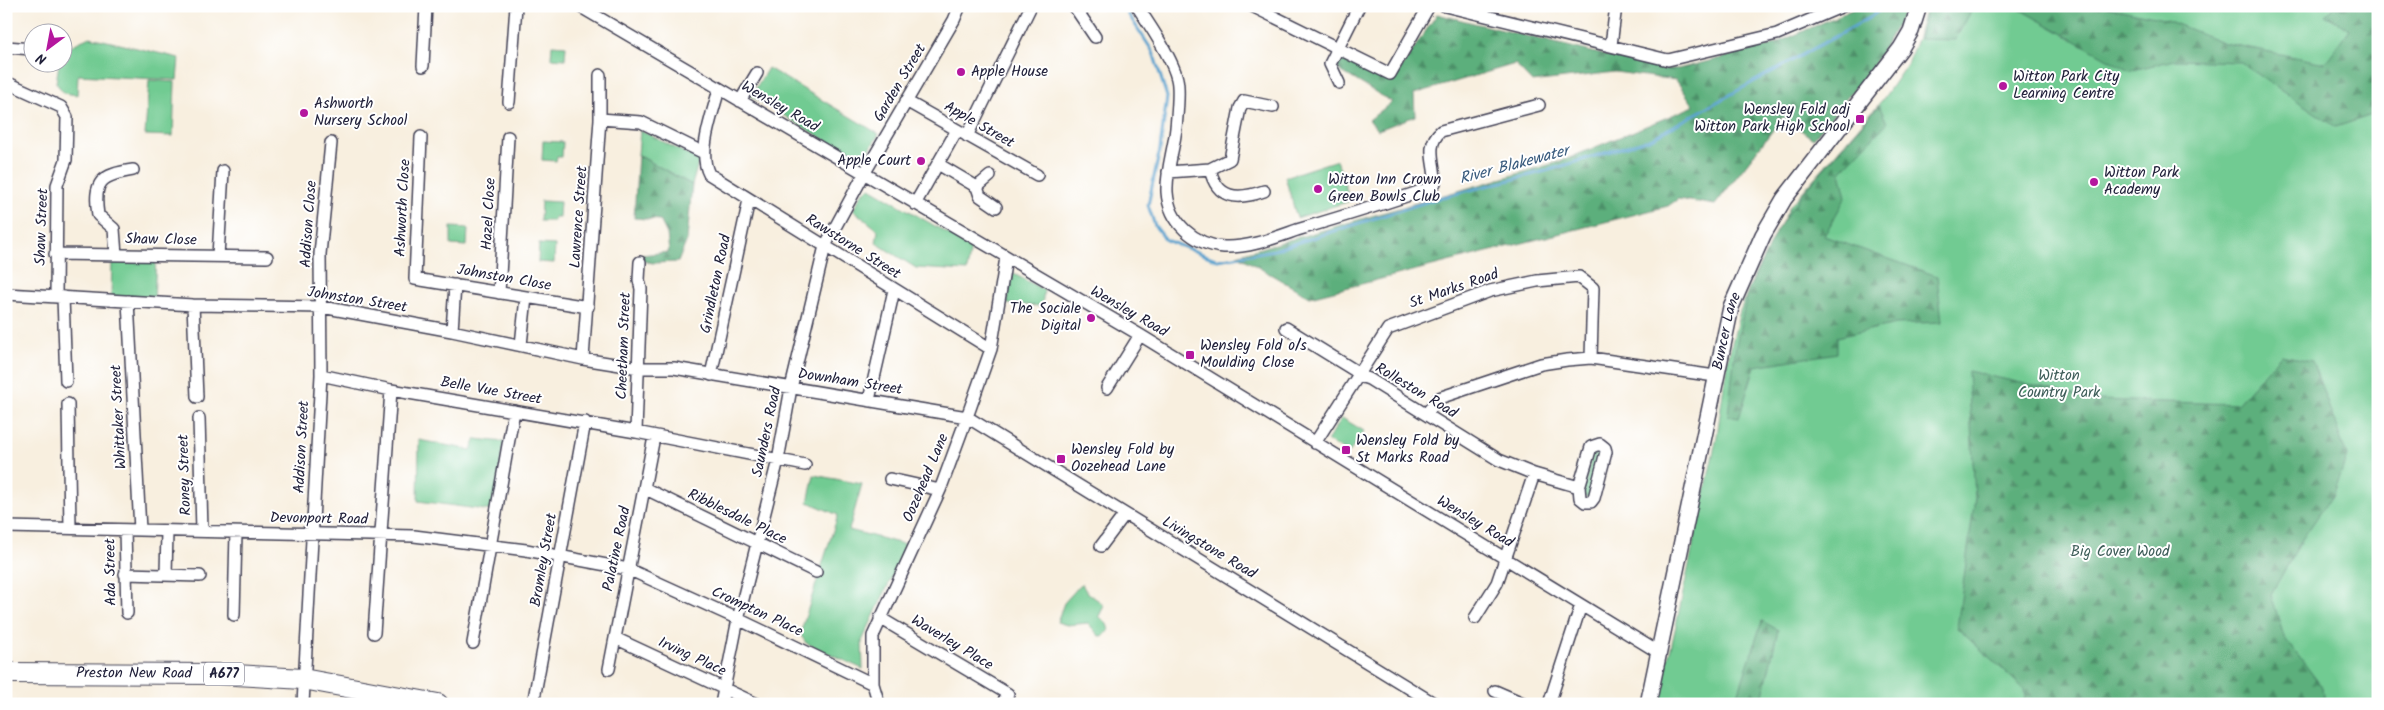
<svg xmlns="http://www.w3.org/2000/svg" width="2384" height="710" font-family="Kalam,sans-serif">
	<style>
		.green { fill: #71cb92; stroke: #4a7666 }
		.forest { fill: url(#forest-firs); stroke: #3f685c }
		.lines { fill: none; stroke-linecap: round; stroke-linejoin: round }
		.stream { stroke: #58a2cf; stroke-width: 3 }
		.street-casing { stroke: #424154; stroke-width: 14 }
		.secondary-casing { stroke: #424154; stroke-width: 18 }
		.highway-casing { stroke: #424154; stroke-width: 22 }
		.street { stroke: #fff; stroke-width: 11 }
		.secondary { stroke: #fff; stroke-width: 15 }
		.highway { stroke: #fff; stroke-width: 20 }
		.poi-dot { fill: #b5179e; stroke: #fff; stroke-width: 2 }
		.labels { text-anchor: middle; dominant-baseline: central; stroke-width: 4; stroke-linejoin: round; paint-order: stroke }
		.shield { fill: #fff; stroke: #646476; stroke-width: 1 }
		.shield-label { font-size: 14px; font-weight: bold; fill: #22223b }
		.poi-label { font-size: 15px; fill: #22223b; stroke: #fff; text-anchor: start }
		.street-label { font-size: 15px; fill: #22223b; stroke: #fff }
		.park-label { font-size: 15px; fill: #3e5d59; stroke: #fff }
		.water-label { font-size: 16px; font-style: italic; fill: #3a5c7e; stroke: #fff }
	</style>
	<defs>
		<pattern id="forest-firs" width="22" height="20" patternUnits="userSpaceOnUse" patternTransform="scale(1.25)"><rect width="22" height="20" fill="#5caf7c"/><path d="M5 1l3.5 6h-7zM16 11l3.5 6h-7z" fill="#4c8e67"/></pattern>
	</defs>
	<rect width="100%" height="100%" fill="#fff"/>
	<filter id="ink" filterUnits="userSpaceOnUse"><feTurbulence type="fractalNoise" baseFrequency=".02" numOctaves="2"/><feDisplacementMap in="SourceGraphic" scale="10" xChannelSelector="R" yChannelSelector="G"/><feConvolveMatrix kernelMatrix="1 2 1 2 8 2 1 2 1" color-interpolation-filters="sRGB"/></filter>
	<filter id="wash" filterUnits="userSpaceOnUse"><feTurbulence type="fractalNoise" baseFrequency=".0096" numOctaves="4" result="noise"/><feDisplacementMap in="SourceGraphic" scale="20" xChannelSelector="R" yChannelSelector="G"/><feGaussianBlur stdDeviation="1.12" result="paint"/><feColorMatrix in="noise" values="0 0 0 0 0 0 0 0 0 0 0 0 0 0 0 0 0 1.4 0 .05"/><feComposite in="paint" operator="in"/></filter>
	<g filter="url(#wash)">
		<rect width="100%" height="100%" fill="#f8efdf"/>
		<path class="green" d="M1926,6H2378V704H1652L1671,648L1717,436L1727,363L1740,311L1754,276L1791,205L1883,99L1907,64L1918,37Z
			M90,37L179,58L177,80L78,75L77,95L64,93L56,83L59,63L62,62C62,47 77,43 90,37Z
			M552,45L566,46L565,59L551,58Z
			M768,68L879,134L862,162L751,96Z
			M149,80L175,82L173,136L145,135Z
			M640,130L699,160L692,185L638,155Z
			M543,141L563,142L562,157H557L556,161L542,160Z
			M1337,160L1350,201L1297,218L1285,177Z
			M870,188L971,247L967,271L916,268L876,243L878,230L853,210L863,192Z
			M541,201L560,202L559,217H554V221H540Z
			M451,227L468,228L467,246L451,245Z
			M539,244L555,245L554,263L538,262Z
			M112,255H156L154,303L111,300Z
			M1012,273L1044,290L1042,306L1007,304Z
			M1342,418L1364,431L1349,453L1327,441Z
			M476,439L504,442L493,511L418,501L419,440L471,450Z
			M1601,450L1592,498L1582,496L1592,452Z
			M814,475L862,484L849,530L907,545L862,641L863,669L806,643L800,634L838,515L808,502Z
			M1082,583C1085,595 1097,597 1104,606L1099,616L1107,624L1109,630L1103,637L1099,636L1088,623L1067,625L1057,622L1064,603Z"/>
		<path class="forest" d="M1860,6H1908L1872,68L1813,139L1783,117L1715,205L1678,199L1668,206L1310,297L1237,255L1562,161L1694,106L1676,80L1615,72L1532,82L1515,64L1414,94L1415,116L1378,130L1369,120L1392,102L1337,69L1340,55L1393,80L1437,14L1657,68L1678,69L1772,45Z
			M1928,6H2102L2164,19L2225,43L2325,63L2350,29L2325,15L2335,6H2378V113L2336,127L2240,62L2174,60L2129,71L2019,9L1973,8L1955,40L1919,39Z
			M1879,105L1887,123L1840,172L1846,197L1824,236L1937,276L1942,322L1896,324L1837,337V353L1755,366L1739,418L1728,416L1735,350L1748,291L1776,231L1802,194Z
			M638,155L692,185L687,240L678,262L653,263L643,261L641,255L669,252L667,234L660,220L634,218Z
			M2281,355L2312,361L2347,456L2334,493L2303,538L2271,594L2284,637L2322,687L2324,704H2025L2024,689L1957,628L1975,498L1968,371L2096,400L2237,404Z
			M1762,621L1778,630L1761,704H1735Z"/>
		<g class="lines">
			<path class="stream" d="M1123,6L1153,52L1167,97L1160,149L1148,205L1155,226L1166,240L1218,260L1274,250L1439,198L1546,171L1650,139L1869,18L1885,6"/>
		</g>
	</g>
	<g filter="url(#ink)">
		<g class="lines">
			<defs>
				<path id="street" d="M579,6L1140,335L1658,652
					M1074,6L1095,37
					M1137,6C1149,24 1173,59 1177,79C1180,90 1177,116 1176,128C1174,149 1166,170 1167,192C1169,222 1194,245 1224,247C1249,248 1274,238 1297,230C1341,217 1384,204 1427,189L1435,183C1436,164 1424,146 1441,131L1539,105
					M1252,6L1390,74L1429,6
					M1445,6L1668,60L1777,34L1843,6
					M1611,45L1616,6
					M6,47L32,49
					M423,66L426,6
					M6,82L61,107L67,117L66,160L57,185L56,296
					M1339,83L1330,64L1359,6
					M719,89C713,113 697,152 709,174L991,349
					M740,101L757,73
					M906,101L1037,175
					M509,102L516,6
					M600,119L641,122L704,153
					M967,136L1031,6
					M421,137L415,279L588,307
					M938,164L977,187L980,196L996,207
					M1210,169C1217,200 1238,200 1264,191
					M1168,172L1210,169L1230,159L1240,108L1244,101L1273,107
					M977,187L990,176
					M915,204L957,130
					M55,254L267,257
					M116,255L114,229L98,215C93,181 101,175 133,170
					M218,256L223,171
					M499,293L508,137
					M6,294L193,305L322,307L452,331L583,359L639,368H674L967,417L1435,704
					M63,297L66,381
					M128,301L140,530
					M193,305L197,397
					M1286,328L1354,370L1360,376L1369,379L1499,460L1534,474L1579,487
					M452,331L455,285
					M521,345L526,297
					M583,359L600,119V75
					M321,375L391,390L636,432L805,465
					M711,375L749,200
					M1107,388L1140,335
					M869,400L894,290
					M68,404L70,528
					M1426,414L1439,398L1541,364L1567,360L1591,358L1715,376
					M199,418L202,531
					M636,432L641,289L639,280L640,262
					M1315,443L1388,329L1490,291L1537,281L1579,277L1593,288L1591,358
					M1600,444L1605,448L1606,452L1594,498L1591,502H1585L1580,498L1579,487L1591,447Z
					M890,479L940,490
					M646,489L816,572
					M6,527L414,536L526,550L628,569L738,619L873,684
					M125,530L127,613
					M1101,546L1125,514
					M125,574L200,576
					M166,575L167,531
					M234,615L236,533
					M880,618L1008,694L1002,704
					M1475,618L1497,583L1534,474
					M374,633L391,390
					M615,638L757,704
					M473,643L514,411
					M609,669L654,437
					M1495,691L1525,704
					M303,704L321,375L320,254L331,143
					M533,704L585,422
					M721,704L738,619L778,460L791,388L825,246L864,174L954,20L960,6
					M879,704L873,684V636L940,490L967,417L991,349L1006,258
					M1549,704L1581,605"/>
				<g id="secondary">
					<path id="s1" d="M1648,704L1731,307L1763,235L1784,199L1901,48L1911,31L1919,6"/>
				</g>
				<g id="highway">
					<path id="s2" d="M6,673L218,674L303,679L438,704"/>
				</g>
			</defs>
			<use href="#street" class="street-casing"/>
			<use href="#secondary" class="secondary-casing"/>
			<use href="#highway" class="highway-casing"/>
			<use href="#street" class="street"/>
			<use href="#secondary" class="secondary"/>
			<use href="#highway" class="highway"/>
		</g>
	</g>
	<g class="poi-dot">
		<circle cx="961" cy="72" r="5"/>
		<circle cx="2003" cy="86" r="5"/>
		<circle cx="304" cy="113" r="5"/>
		<rect x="1855" y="114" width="10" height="10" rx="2.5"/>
		<circle cx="921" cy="161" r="5"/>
		<circle cx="2094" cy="182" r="5"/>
		<circle cx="1318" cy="189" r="5"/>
		<circle cx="1091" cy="318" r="5"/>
		<rect x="1185" y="350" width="10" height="10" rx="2.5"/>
		<rect x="1341" y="445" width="10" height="10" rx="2.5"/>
		<rect x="1056" y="454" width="10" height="10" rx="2.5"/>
	</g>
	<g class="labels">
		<rect class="shield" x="204" y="662.5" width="40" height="23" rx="4"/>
		<g class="shield-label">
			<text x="224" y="674">A677</text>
		</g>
		<g class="poi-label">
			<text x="971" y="72">Apple House</text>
			<text x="2013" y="77">Witton Park City<tspan x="2013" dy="17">Learning Centre</tspan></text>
			<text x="314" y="104">Ashworth<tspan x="314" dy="17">Nursery School</tspan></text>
			<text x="1850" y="110" text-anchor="end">Wensley Fold adj<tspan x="1850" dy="17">Witton Park High School</tspan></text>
			<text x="911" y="161" text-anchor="end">Apple Court</text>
			<text x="2104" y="173">Witton Park<tspan x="2104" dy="17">Academy</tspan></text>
			<text x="1328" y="180">Witton Inn Crown<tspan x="1328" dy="17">Green Bowls Club</tspan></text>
			<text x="1081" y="309" text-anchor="end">The Sociale<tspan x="1081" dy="17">Digital</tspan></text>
			<text x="1200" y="346">Wensley Fold o/s<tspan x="1200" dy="17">Moulding Close</tspan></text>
			<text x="1356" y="441">Wensley Fold by<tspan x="1356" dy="17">St Marks Road</tspan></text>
			<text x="1071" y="450">Wensley Fold by<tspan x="1071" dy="17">Oozehead Lane</tspan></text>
		</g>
		<g class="street-label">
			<text transform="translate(900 83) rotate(-59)">Garden Street</text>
			<text transform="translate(780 107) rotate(30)">Wensley Road</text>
			<text transform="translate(979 125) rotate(30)">Apple Street</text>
			<text transform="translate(403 208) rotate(-87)">Ashworth Close</text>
			<text transform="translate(489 214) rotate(-87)">Hazel Close</text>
			<text transform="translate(579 217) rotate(-86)">Lawrence Street</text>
			<text transform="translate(309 224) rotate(-86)">Addison Close</text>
			<text transform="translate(42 227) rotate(-88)">Shaw Street</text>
			<text transform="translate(161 240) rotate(1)">Shaw Close</text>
			<text transform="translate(853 247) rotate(32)">Rawstorne Street</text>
			<text transform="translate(504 278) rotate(10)">Johnston Close</text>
			<text transform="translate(716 284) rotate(-78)">Grindleton Road</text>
			<text transform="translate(1454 289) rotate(-19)">St Marks Road</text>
			<text transform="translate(357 300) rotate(9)">Johnston Street</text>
			<text transform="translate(1129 312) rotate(30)">Wensley Road</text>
			<text stroke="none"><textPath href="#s1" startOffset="381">Buncer Lane</textPath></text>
			<text transform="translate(624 346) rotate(-88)">Cheetham Street</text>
			<text transform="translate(850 382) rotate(9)">Downham Street</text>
			<text transform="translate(491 391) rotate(10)">Belle Vue Street</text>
			<text transform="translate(1416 391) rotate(31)">Rolleston Road</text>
			<text transform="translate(119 417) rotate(-93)">Whittaker Street</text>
			<text transform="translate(767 432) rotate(-78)">Saunders Road</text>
			<text transform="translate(302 447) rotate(-87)">Addison Street</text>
			<text transform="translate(185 475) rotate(-92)">Roney Street</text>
			<text transform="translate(926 478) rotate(-67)">Oozehead Lane</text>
			<text transform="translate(737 517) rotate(26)">Ribblesdale Place</text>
			<text transform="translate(319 519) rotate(1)">Devonport Road</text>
			<text transform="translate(1475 522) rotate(31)">Wensley Road</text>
			<text transform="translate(1209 548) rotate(31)">Livingstone Road</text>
			<text transform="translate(617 549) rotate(-78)">Palatine Road</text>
			<text transform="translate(544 560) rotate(-80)">Bromley Street</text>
			<text transform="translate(111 572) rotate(-91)">Ada Street</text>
			<text transform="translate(757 612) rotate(25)">Crompton Place</text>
			<text transform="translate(952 643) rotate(31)">Waverley Place</text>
			<text transform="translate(692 657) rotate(25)">Irving Place</text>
			<text stroke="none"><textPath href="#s2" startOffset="128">Preston New Road</textPath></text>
		</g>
		<g class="park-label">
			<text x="2059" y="376">Witton<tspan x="2059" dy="17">Country Park</tspan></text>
			<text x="2120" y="552">Big Cover Wood</text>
		</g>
		<g class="water-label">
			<text transform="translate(1514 165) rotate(-15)">River Blakewater</text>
		</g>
	</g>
	<rect width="2384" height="710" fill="none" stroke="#fff" stroke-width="25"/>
	<g transform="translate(48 48) rotate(212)"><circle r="24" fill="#ffffff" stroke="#a7a7b1"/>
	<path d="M0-4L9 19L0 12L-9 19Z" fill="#b5179e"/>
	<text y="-8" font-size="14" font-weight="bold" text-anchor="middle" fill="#22223b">N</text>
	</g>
</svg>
